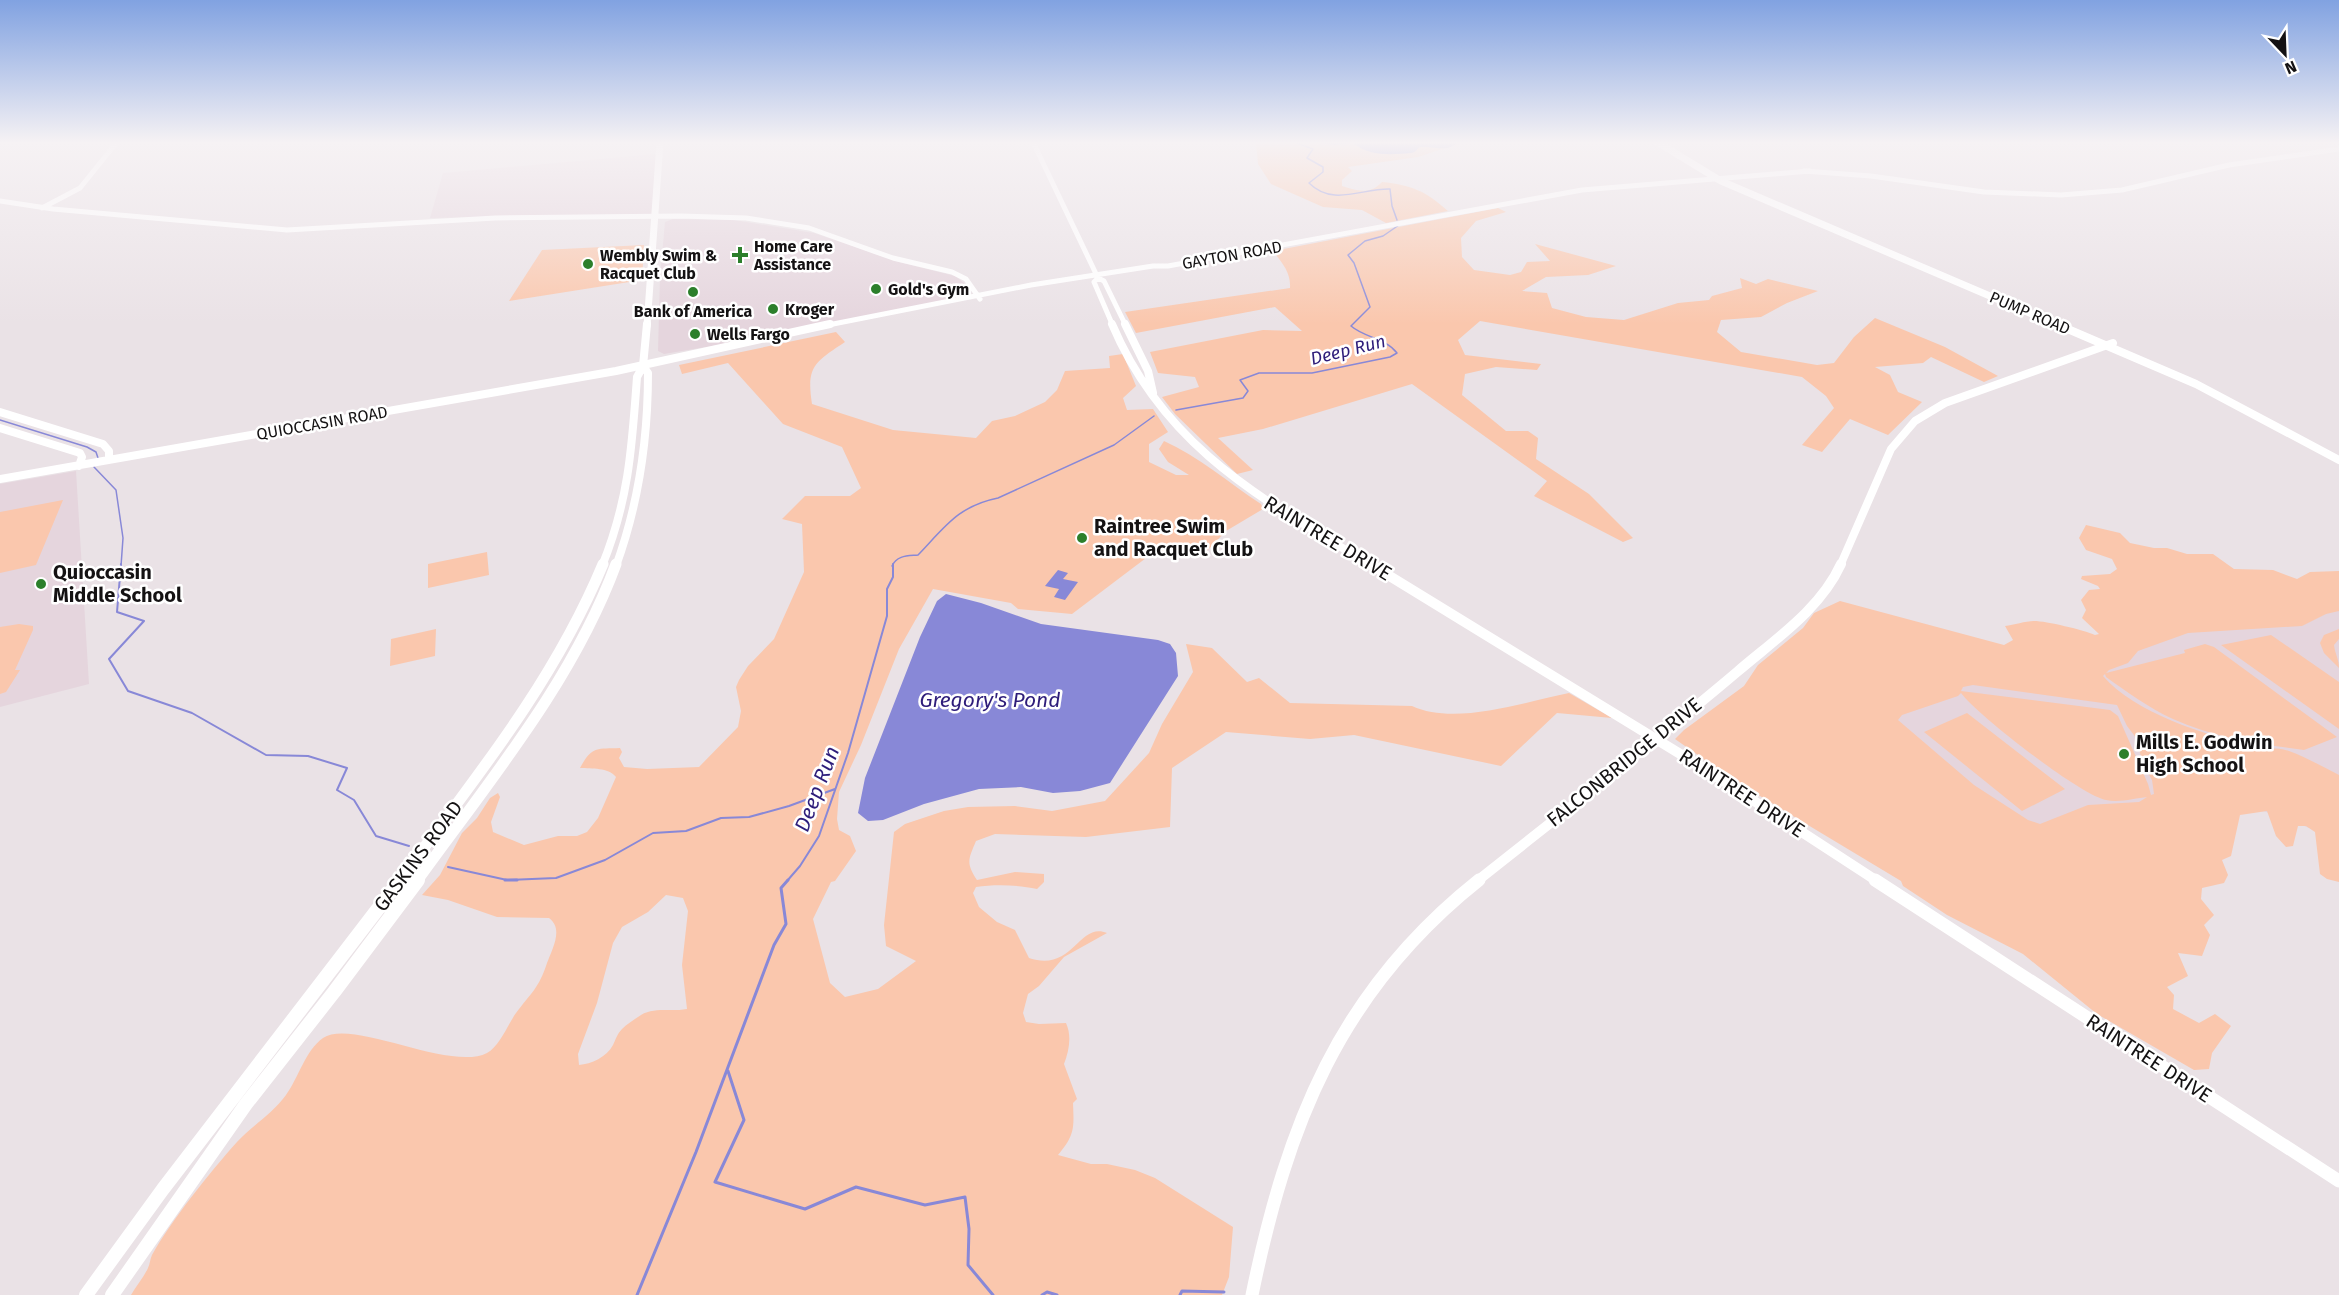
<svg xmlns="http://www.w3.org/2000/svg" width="2339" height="1295" font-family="'Fira Sans',sans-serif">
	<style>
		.built { fill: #e5d5dd }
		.green { fill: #fac7ad; fill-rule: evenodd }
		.water { fill: #8888d7 }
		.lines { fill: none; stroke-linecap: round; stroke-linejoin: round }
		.stream-far2 { stroke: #8888d7; stroke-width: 1.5 }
		.stream-far1 { stroke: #8888d7; stroke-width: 2 }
		.stream { stroke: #8888d7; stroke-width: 3 }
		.secondary-far3 { stroke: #fff; stroke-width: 5 }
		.secondary-far2 { stroke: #fff; stroke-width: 8 }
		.secondary-far1 { stroke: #fff; stroke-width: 10 }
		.secondary { stroke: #fff; stroke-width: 13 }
		.primary-far3 { stroke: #fff; stroke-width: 7 }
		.primary-far2 { stroke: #fff; stroke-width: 8 }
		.primary-far1 { stroke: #fff; stroke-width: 11 }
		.primary { stroke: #fff; stroke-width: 14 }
		.poi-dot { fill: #2c7f2b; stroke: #fff; stroke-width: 2 }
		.labels { text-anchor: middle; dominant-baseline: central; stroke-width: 5; stroke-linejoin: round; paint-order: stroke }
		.far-poi-label { font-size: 16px; font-weight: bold; fill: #141213; stroke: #fff; text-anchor: start }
		.far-street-label { font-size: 16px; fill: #141213; stroke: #fff }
		.far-water-label { font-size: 18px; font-style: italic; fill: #2e1d7a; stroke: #fff }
		.poi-label { font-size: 20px; font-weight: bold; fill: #141213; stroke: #fff; text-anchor: start }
		.street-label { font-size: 20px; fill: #141213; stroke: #fff }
		.water-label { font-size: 21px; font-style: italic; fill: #2e1d7a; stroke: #fff }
	</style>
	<rect width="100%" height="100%" fill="#eae2e6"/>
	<path class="built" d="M656,154L653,214L430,218L443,173Z
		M673,219L734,220L814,233L899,262L955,276L964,283L971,296L760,338L664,354L658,351L660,277L665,222Z
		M76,471L89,684L0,707V484Z
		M2339,599V839L2250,806L2056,882L1848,702Z"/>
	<path class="green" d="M1256,142H1453L1457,144L1418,157L1348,167L1352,171L1342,180V186C1357,191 1370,195 1382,182C1411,185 1426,191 1448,211L1386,223L1362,210L1323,207L1271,184L1258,164Z
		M1498,208L1506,212L1476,221L1461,238L1462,257L1474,270L1510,275L1521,272L1527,262L1550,261L1535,244L1616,266L1588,275L1546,277L1522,291L1547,293L1552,308L1586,317L1624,320L1678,303L1709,300L1712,296L1742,288L1740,278L1756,284L1768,279L1818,291L1787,303L1761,317L1721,320L1717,332L1741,352L1817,365L1834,363L1854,337L1875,318L1945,347L1998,376L1984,382L1931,357L1923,363L1875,367L1890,375L1898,392L1922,402L1888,435L1850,419L1822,452L1802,445L1834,408L1826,396L1802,377L1480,321L1458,340L1465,355L1541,364L1537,370L1496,367L1465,374L1462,395L1506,431H1528L1538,438L1536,459L1589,494L1633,538L1623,542L1534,496L1547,481L1412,384L1263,429L1218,438L1253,470L1237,474L1175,414L1162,397L1199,387L1195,377L1158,373L1150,352L1263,330L1302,331L1275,307L1136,333L1125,312L1290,288C1291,272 1282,263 1273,251Z
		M644,245L642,280L509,301L542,250Z
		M836,332L845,342C815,362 806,366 812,404L893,430L976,438L992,421L1015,416L1045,402L1057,390L1065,371L1110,368L1109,356L1123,354L1136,386L1123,398L1127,410L1153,409L1168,432L1149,444V462L1176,475H1189L1168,462L1159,449L1164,441C1198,456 1229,483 1261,504L1263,509L1226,531L1205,553L1164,551L1150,555L1072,614L1018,609L1011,603L933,589L899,649L861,745L839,792L837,819L839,830L850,836L856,851L835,881L831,882L813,919L830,983L845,997L878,989L916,961L886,946L884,925L894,832L905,824L944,811L968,807L1015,806L1052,811L1105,801L1149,753L1162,724L1193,672L1186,644L1212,648L1247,682L1259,678L1290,703L1412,706C1455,726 1524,702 1569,693L1612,718L1557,713L1501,766L1354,735L1310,739L1226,732L1172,768L1170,827L1086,837L995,834L976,841C968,860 966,863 977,880L1015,872L1044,874V882L1037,889C1018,885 996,884 976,887L973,893L979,907L997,922L1015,930L1029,958C1073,973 1079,921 1107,933L1064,957L1039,986L1028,994L1023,1013L1026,1022L1039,1024L1066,1023C1072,1036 1069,1051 1064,1064L1077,1099L1073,1103C1074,1128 1075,1135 1058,1155L1091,1164H1107L1135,1170L1155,1178L1233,1227L1229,1277L1222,1295H131C136,1286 144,1277 148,1268C150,1264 150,1259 152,1255C171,1221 210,1172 237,1142C252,1126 273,1113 286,1095C299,1077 305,1051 323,1038C352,1018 450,1072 487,1053C500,1046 508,1024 516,1013C531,993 539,988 547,963C552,949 564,929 549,918L497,917L448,900L422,895L440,875L462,833L477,818L490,798L498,793L500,797L491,822L493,832L524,845L558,836H577L587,832L598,818L616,777C608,767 592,769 580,768C592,746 596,749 620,748L622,752L619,758L624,767L647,769L699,767L738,727L741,711L736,687L739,680L748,666L774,639L804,572L802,524L782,519L805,496H850L861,488L842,447L783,424L728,363L682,374L679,365ZM666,895L683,898L688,911L682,965L687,1009C672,1012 655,1007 641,1015C635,1019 627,1024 622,1029C617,1034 616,1039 613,1045C607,1057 591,1064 579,1065L578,1054L597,1003L613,943L622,927L648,912Z
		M63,500L36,565L0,573V512Z
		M2086,525L2120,533L2130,543L2154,548H2167L2187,554H2213L2234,569L2273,570L2297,579L2310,572L2339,571V611L2326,614L2302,626L2188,633L2138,651L2128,663L2109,670L2106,673L2185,653L2184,650L2205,644L2214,647L2337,737L2304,750C2259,744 2215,738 2173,719C2149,708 2127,692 2106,677L2105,674L2103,676C2135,713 2205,735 2252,746C2264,749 2277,747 2289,751C2306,757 2323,767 2339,775V882L2327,879L2320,874L2315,832L2306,826H2298L2293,846L2286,847L2276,836L2267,811L2240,815L2231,856L2222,860L2228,875L2224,883L2202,888L2201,899L2214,915L2204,925L2210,935L2202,956L2178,953L2188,976L2167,987L2174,995L2173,1009L2199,1023L2215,1014L2231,1026L2212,1053L2209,1069L2194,1070L2097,1014L2023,954L1947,915L1903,886L1901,881L1735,781L1675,739L1684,730L1744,686L1758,665L1803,628L1814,613L1840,601L2004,645L2013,640L2005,626C2014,625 2025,621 2034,621C2046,621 2084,630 2095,635L2099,634L2082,618L2086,610L2081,600L2089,590L2100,589L2098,586L2081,579L2082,576L2110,574L2117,569L2112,559L2086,550L2079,538ZM1973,685L2117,705L2127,726L2137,739L2142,762L2152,780L2154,794L2151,795L2148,784L2118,716L2110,710L1961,691L1963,687ZM1961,693C1977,715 2080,795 2106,800C2119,803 2136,798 2147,797L2139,802L2088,805L2040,824L2028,820L1974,785L1898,720L1902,715L1958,696Z
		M487,552L489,575L428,588V564Z
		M19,624L33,626V630L15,670H20L6,692L0,694V627Z
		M436,629L435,656L390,666L391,639Z
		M2339,629V639L2334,645C2335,654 2339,659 2339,668L2324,653L2320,643L2324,635Z
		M2271,635L2339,682V729L2221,645Z
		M1967,713L2065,789L2022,811L1924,732Z"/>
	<path class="water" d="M1310,142H1458C1448,153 1435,146 1422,147C1416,147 1418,152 1411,153C1390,155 1369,156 1353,143L1335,145Z
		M1058,570L1068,573L1063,579L1078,582L1065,600L1054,597L1059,589L1045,586Z
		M946,594L981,603L1041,624L1158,640L1170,644L1176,653L1178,676L1110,783L1080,791L1053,793L1021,787L979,789L924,804L883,820L868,821L858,813L865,778L920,637L937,601Z"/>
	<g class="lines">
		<path class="stream-far2" d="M1294,142L1313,149L1307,158L1323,167V172L1309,183C1333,207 1362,188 1390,189L1392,206L1397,220
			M1176,410L1243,398L1248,391L1240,380L1259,373H1312L1390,357L1397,353C1386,338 1365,338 1351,326L1370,307L1354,263L1348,255L1365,241L1383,236L1399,225
			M0,420L87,447L96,452L98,458
			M94,467L116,490L123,538L121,566
			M892,566C897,555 908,556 918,555C945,527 958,506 998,498L1114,445L1154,416"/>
		<path class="stream-far1" d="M121,564L117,612L144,621L109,659L128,691L192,713L266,755L308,756L347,768L337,790L354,800L376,836L409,846
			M448,867L507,880L556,878L605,860L653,833L686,831L721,818L749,817L789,806L835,789
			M787,881L800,866L819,836L848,753L887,616V589L893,577V564"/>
		<path class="stream" d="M505,880H517
			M728,1071L744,1120L715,1182L805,1209L856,1187L925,1205L965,1197L969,1229L968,1265L993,1295
			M637,1295L696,1152L774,945L786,924L781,888L788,880
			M1042,1295L1047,1292L1057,1295
			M1180,1295L1182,1291L1224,1292"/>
		<path class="secondary-far3" d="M1033,142L1098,278
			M1804,171L1871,176L1984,192L2061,195L2122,190L2229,165L2339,149
			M0,201L53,209L287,230L495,218L681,216L746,218L809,228L893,258L952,272L966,279L980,299
			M42,208L80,188L117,142
			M1098,278L1094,282L1113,326
			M1098,278L1104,281L1126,326
			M823,326L1031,285L1153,266H1168L1582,190L1810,171"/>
		<path class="secondary-far2" d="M1112,324C1165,449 1263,499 1372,566
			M1125,324L1148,371L1153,393
			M0,412L103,444L109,451V460
			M0,428L80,453L82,457L79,466
			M0,479L616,371L830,324
			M1840,566L1891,449L1915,421L1945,403L2113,343"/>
		<path class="secondary-far1" d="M1370,564L1708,771L1877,881
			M1477,881C1564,812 1652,744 1737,672C1774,640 1820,610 1841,564"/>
		<path class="secondary" d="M1875,880L2339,1181
			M1252,1295C1287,1125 1339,991 1479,880"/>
		<path class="primary-far3" d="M1657,142L1721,181L2060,326
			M647,326L660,142"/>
		<path class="primary-far2" d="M2056,324L2196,384L2339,460
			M602,566C629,500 632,446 637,377L643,366L647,324
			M616,566C639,503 648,440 648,373L643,366"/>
		<path class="primary-far1" d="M399,881C474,780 554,682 603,564
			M417,881C489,781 573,681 616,564"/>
		<path class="primary" d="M86,1295L163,1189L400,880
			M112,1295L246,1104L334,992L418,880"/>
	</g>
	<linearGradient id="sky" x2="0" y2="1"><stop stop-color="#81a2e1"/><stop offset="0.44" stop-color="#f6f2f4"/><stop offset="1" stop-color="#f6f2f4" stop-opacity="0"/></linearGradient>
	<rect width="2339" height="324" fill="url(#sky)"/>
	<g class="poi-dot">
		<path d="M737 246h6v6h6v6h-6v6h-6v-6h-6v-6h6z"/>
		<circle cx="588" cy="264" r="6"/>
		<circle cx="876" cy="289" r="6"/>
		<circle cx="693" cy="292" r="6"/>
		<circle cx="773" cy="309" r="6"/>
		<circle cx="695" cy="334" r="6"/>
		<circle cx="1082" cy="538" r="6"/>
		<circle cx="41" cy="584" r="6"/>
		<circle cx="2124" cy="754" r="6"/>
	</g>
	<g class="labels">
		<g class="far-poi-label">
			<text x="754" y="246">Home Care<tspan x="754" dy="18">Assistance</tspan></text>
			<text x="600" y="255">Wembly Swim &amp;<tspan x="600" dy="18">Racquet Club</tspan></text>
			<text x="888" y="289">Gold's Gym</text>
			<text x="785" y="309">Kroger</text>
			<text x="693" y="311" text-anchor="middle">Bank of America</text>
			<text x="707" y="334">Wells Fargo</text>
		</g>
		<g class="far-street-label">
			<text transform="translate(1232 255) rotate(-10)">GAYTON ROAD</text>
			<text transform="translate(2030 313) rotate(23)">PUMP ROAD</text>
			<text transform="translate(322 423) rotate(-10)">QUIOCCASIN ROAD</text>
		</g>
		<g class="far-water-label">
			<text transform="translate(1348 350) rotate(-14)">Deep Run</text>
		</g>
		<g class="poi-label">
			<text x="1094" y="526">Raintree Swim<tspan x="1094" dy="23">and Racquet Club</tspan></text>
			<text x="53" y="572">Quioccasin<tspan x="53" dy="23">Middle School</tspan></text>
			<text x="2136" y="742">Mills E. Godwin<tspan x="2136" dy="23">High School</tspan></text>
		</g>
		<g class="street-label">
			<text transform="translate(1328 538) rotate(31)">RAINTREE DRIVE</text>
			<text transform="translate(1624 762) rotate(-39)">FALCONBRIDGE DRIVE</text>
			<text transform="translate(1742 793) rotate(33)">RAINTREE DRIVE</text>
			<text transform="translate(418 856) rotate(-53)">GASKINS ROAD</text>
			<text transform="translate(2149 1058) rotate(33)">RAINTREE DRIVE</text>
		</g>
		<g class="water-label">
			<text x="990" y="700">Gregory's Pond</text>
			<text transform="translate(817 789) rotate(-69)">Deep Run</text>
		</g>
	</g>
	<g transform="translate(2285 54) rotate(157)" stroke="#ffffff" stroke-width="4.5" paint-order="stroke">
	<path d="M0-4.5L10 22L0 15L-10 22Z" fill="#141213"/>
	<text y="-9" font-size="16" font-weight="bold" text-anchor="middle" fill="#141213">N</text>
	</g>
</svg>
